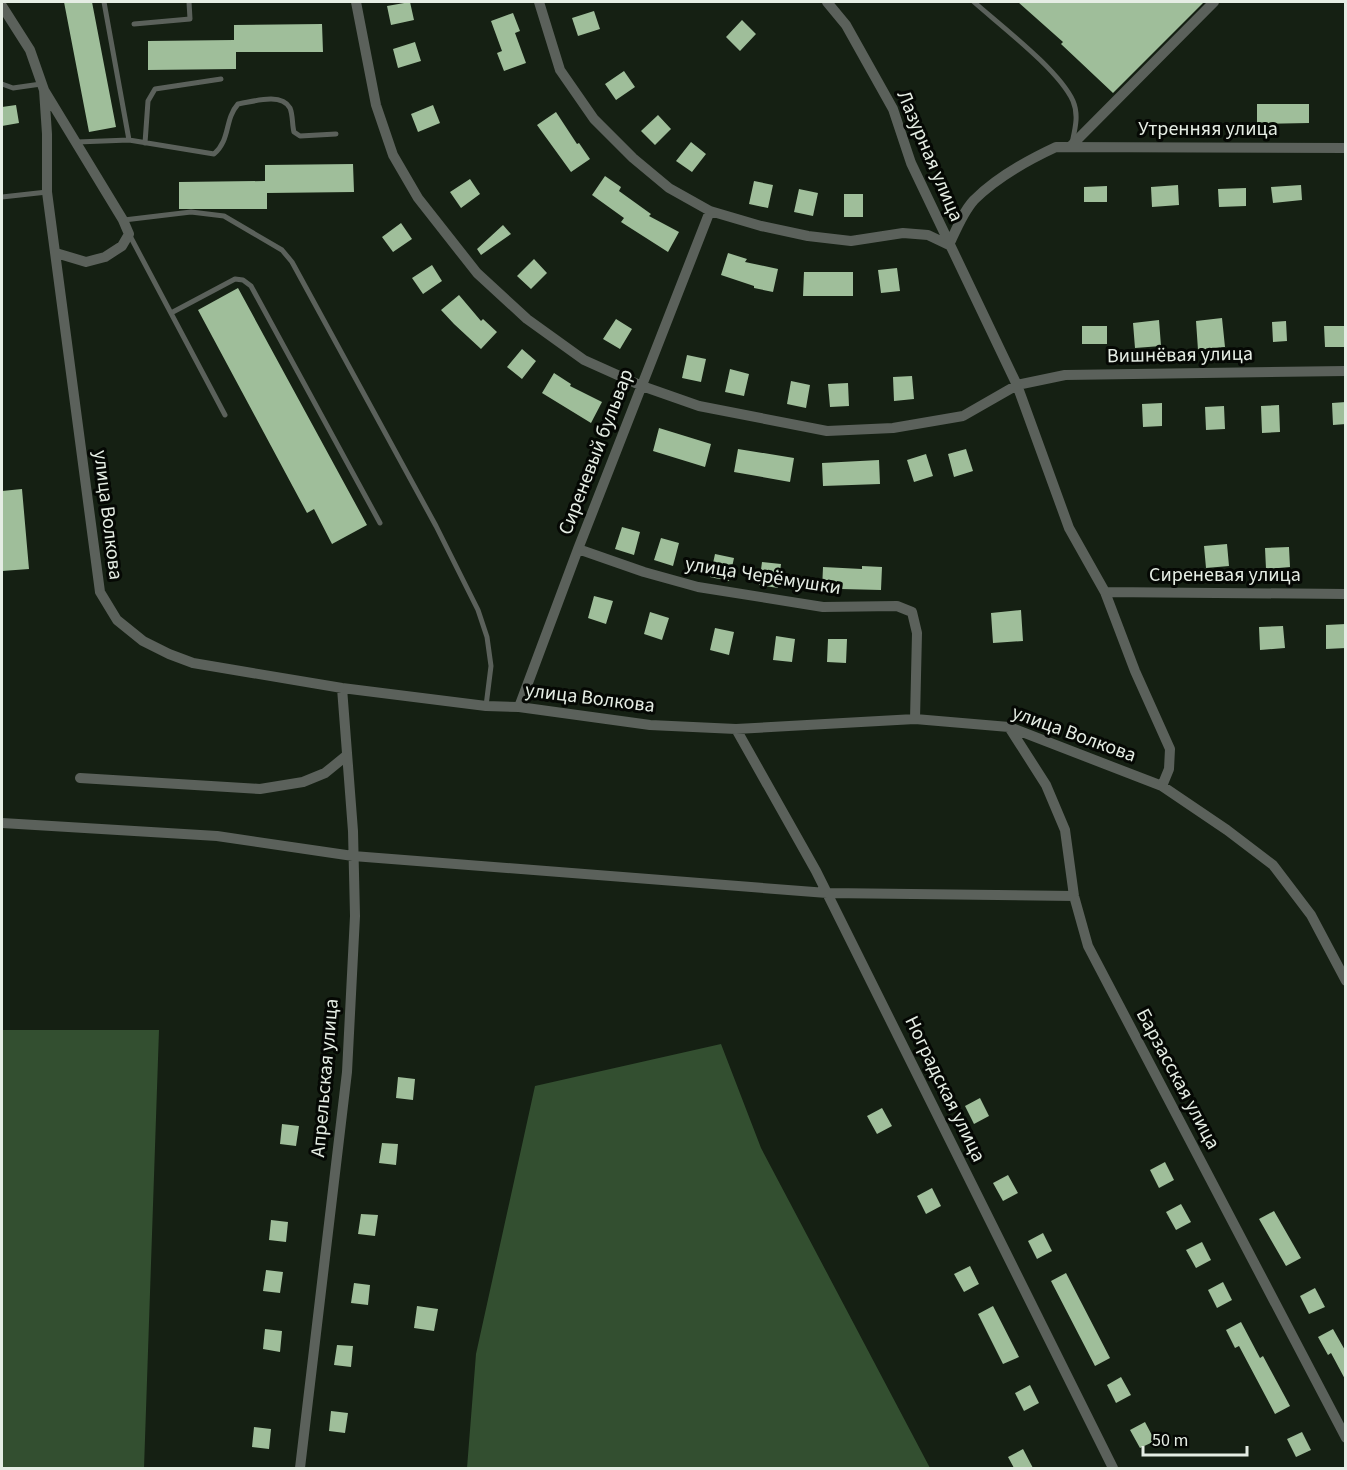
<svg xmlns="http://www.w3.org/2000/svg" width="1347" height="1470" font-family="'Source Sans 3',sans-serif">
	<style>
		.forest { fill: #334f30 }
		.building { fill: #9fbe9a }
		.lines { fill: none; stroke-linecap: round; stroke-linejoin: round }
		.lane { stroke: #5b615b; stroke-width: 5 }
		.street { stroke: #5b615b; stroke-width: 10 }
		.labels { text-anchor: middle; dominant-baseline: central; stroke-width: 6; stroke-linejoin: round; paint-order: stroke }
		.street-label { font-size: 20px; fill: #e5ede4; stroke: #050804 }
	</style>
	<rect width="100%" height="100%" fill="#152013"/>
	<path class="forest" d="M2,1030H159L144,1468H2Z
		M721,1044L761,1148L930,1468H467L476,1354L535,1086Z"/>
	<path class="building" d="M64,2H92L116,127L89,132Z
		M410,2L414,20L391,25L387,6Z
		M1018,2H1204L1113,93L1061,44L1063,42Z
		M594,11L600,29L578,36L572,18Z
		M513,13L520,31L515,33L526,63L504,71L497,53L502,51L491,21Z
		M742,20L756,34L740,51L726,37Z
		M322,24L323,52H236V69L148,70V41L234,40V25Z
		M415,42L421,61L398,68L393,49Z
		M624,71L635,87L616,100L605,84Z
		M1257,104H1309V123L1257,124Z
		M16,105L19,123L2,126V107Z
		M433,105L440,123L418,132L411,114Z
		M556,112L577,144L579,143L590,159L571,172L537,125Z
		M658,115L671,129L655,145L641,131Z
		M691,142L706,154L692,172L676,161Z
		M353,164L354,192L267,193V209H179V182L265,181V165Z
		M605,176L621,187L619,191L651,214L649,216L679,232L668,252L621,222L624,218L592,195Z
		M470,179L480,194L461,208L450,192Z
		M754,181L773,185L768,208L749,204Z
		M1178,185L1179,205L1152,207L1151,187Z
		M1301,185L1302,200L1273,203L1271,187Z
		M1107,186V202H1084V187Z
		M1246,188V206L1219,207L1218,189Z
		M799,189L818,193L813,216L794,212Z
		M844,194H863V217H844Z
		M401,223L412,239L393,252L382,237Z
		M503,225L511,234L481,255L477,249Z
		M728,253L747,259L745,262L778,269L773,292L754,288V286L721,275Z
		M534,259L547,273L531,289L517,276Z
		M432,265L442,281L423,294L412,278Z
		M897,268L900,291L881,293L878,270Z
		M804,272H853V296H803Z
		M238,288L367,525L332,544L314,509L307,513L198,310Z
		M459,295L481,321L483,319L497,332L481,349L454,324L441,310Z
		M1222,318L1225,347L1198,350L1196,321Z
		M616,319L632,329L620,349L603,339Z
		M1159,320L1161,346L1135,348L1133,323Z
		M1286,321L1287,341L1273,342L1272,322Z
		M1082,326H1107V344H1082Z
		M1324,326H1346V347H1325Z
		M522,349L536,361L522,379L507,367Z
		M687,355L706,359L701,382L682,378Z
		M730,369L749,374L744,396L725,392Z
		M554,373L571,384L570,386L602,402L591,423L542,393Z
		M912,376L914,399L894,401L893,377Z
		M791,381L810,385L806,408L787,404Z
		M848,383L849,406L830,407L828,384Z
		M1346,402V424L1333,425L1332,403Z
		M1162,403V426L1143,427L1142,404Z
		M1279,405L1280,432L1262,433L1261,406Z
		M1224,406L1225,429L1206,430L1205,407Z
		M659,428L711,444L705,467L653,451Z
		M738,449L794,458L790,482L734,472Z
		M966,449L973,471L954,477L948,454Z
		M926,454L933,476L914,482L907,460Z
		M879,460L880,484L823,486L822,463Z
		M22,489L29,569L2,571V491Z
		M622,527L640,532L634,555L615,549Z
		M661,538L679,543L673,566L654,560Z
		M1227,544L1229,566L1206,568L1204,546Z
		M1289,547L1290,567L1266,569L1265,548Z
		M715,554L734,558L729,581L710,577Z
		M762,562L781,564L778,588L759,585Z
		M862,566L882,567L881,590L841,589V591L822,590L823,567L862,569Z
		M594,596L613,601L606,624L588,618Z
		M1021,610L1023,641L993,643L991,613Z
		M650,612L669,618L662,640L644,634Z
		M1346,624V648L1326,649V625Z
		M1283,626L1285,648L1260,650L1259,627Z
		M715,628L734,632L729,655L710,650Z
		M776,636L795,639L792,662L773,660Z
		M828,639H847L846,663L827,662Z
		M398,1077L415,1079L413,1100L396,1098Z
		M980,1098L989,1116L974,1124L965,1106Z
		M882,1108L892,1126L877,1134L867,1116Z
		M282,1124L299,1126L296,1146L280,1144Z
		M382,1143L398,1144L396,1165L379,1163Z
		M1165,1162L1174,1180L1159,1188L1150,1170Z
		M1008,1175L1018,1193L1003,1201L993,1183Z
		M932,1188L941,1206L926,1214L917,1196Z
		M1181,1204L1191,1222L1176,1230L1166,1212Z
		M1274,1211L1301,1258L1286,1266L1259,1219Z
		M361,1214L378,1215L375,1236L358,1234Z
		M271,1220L288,1222L286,1242L269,1240Z
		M1043,1233L1052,1251L1037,1259L1028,1241Z
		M1202,1242L1211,1260L1196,1268L1186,1250Z
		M970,1266L979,1284L964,1292L954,1274Z
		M266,1270L283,1272L280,1293L263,1291Z
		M1066,1273L1110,1358L1095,1366L1051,1281Z
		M1223,1282L1232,1300L1217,1308L1208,1290Z
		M354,1283L370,1285L368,1305L351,1303Z
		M1315,1288L1325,1307L1309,1314L1300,1296Z
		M417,1306L438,1309L434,1331L414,1328Z
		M993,1306L1019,1357L1003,1364L978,1314Z
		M1241,1322L1260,1358L1263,1356L1290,1406L1275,1414L1239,1346L1235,1348L1226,1330Z
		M265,1329L282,1331L280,1352L263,1349Z
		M1333,1329L1346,1352V1381L1331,1353L1328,1355L1318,1337Z
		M337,1345L353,1346L351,1367L334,1365Z
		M1121,1377L1131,1395L1116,1403L1107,1385Z
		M1030,1385L1039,1403L1024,1411L1015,1393Z
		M331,1411L348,1413L345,1433L329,1431Z
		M1145,1422L1155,1441L1140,1448L1130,1430Z
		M254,1427L271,1429L269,1449L252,1447Z
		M1302,1432L1311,1450L1296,1457L1287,1439Z
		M1023,1449L1033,1468H1014L1008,1457Z"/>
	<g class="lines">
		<path class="lane" d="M104,2L129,140
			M974,2C1001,26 1059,70 1073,101C1079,115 1075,129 1072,143
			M134,24L190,19L189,2
			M2,84L13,88L41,84
			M77,142L129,140L214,154C231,139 224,120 238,104C252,102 281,92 290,108C293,115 292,125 294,132L300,136L336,134
			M145,143L148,101L155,89L221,79
			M2,197L47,192
			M124,220L191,212L224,216L282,250L292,262L436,526L478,610L487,637L491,666L486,706
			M129,234L225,415
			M171,313L235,279L243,280L251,286L380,523"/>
		<path class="street" d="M356,2L376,105L393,155L418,198L477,273L527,319L584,360L642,386L699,406L827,431L893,428L963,416L1017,385L1065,375L1346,371
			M539,2L560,70L594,119L633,158L669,188L710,211L761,226L808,236L851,241L903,233L928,235L949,245
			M827,2L846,25L893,109L911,163L1017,385L1069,528L1105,592L1135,671L1170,749L1169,769L1162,786
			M2,6L30,50L44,90L123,220L129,234L122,246L105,257L86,262L56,253
			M44,90L47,134V192L100,592L117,620L143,641L169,654L193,663L342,688L486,706L519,707L650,725L736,729L915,719L1009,727L1162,786L1227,830L1273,865L1311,915L1346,981
			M1070,147L1214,2
			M949,245C956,230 963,212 974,200C996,178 1028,160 1056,147L1346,148
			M578,549L644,572L698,587L823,607L897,606L912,612L917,633L915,719
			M1105,592L1346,594
			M519,707L578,549L710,211
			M1009,727L1046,785L1065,830L1074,896L1088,946L1346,1438
			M736,729L816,871L1113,1468
			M80,778L260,789L303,782L325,773L346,756
			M2,823L217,836L353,856L827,893L1074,896
			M300,1468L347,1072L355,916L353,831L342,688"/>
	</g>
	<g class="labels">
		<g class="street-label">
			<text x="1208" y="129">Утренняя улица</text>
			<text transform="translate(930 156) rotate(67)">Лазурная улица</text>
			<text transform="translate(1180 355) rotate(-1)">Вишнёвая улица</text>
			<text transform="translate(596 452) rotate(-69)">Сиреневый бульвар</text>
			<text transform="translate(108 515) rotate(83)">улица Волкова</text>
			<text x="1225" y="575">Сиреневая улица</text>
			<text transform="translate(763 576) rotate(9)">улица Черёмушки</text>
			<text transform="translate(590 698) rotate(7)">улица Волкова</text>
			<text transform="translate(1074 734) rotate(20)">улица Волкова</text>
			<text transform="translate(325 1078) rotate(-85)">Апрельская улица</text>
			<text transform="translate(1178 1079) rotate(62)">Барзасская улица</text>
			<text transform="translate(945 1089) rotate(64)">Ноградская улица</text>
		</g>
	</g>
	<rect width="1347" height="1470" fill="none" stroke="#e5ede4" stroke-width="6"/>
	<path d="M1143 1446v9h104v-9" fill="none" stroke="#e5ede4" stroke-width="3"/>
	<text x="1152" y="1446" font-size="18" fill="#e5ede4" stroke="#050804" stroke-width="4.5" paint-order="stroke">50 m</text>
</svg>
